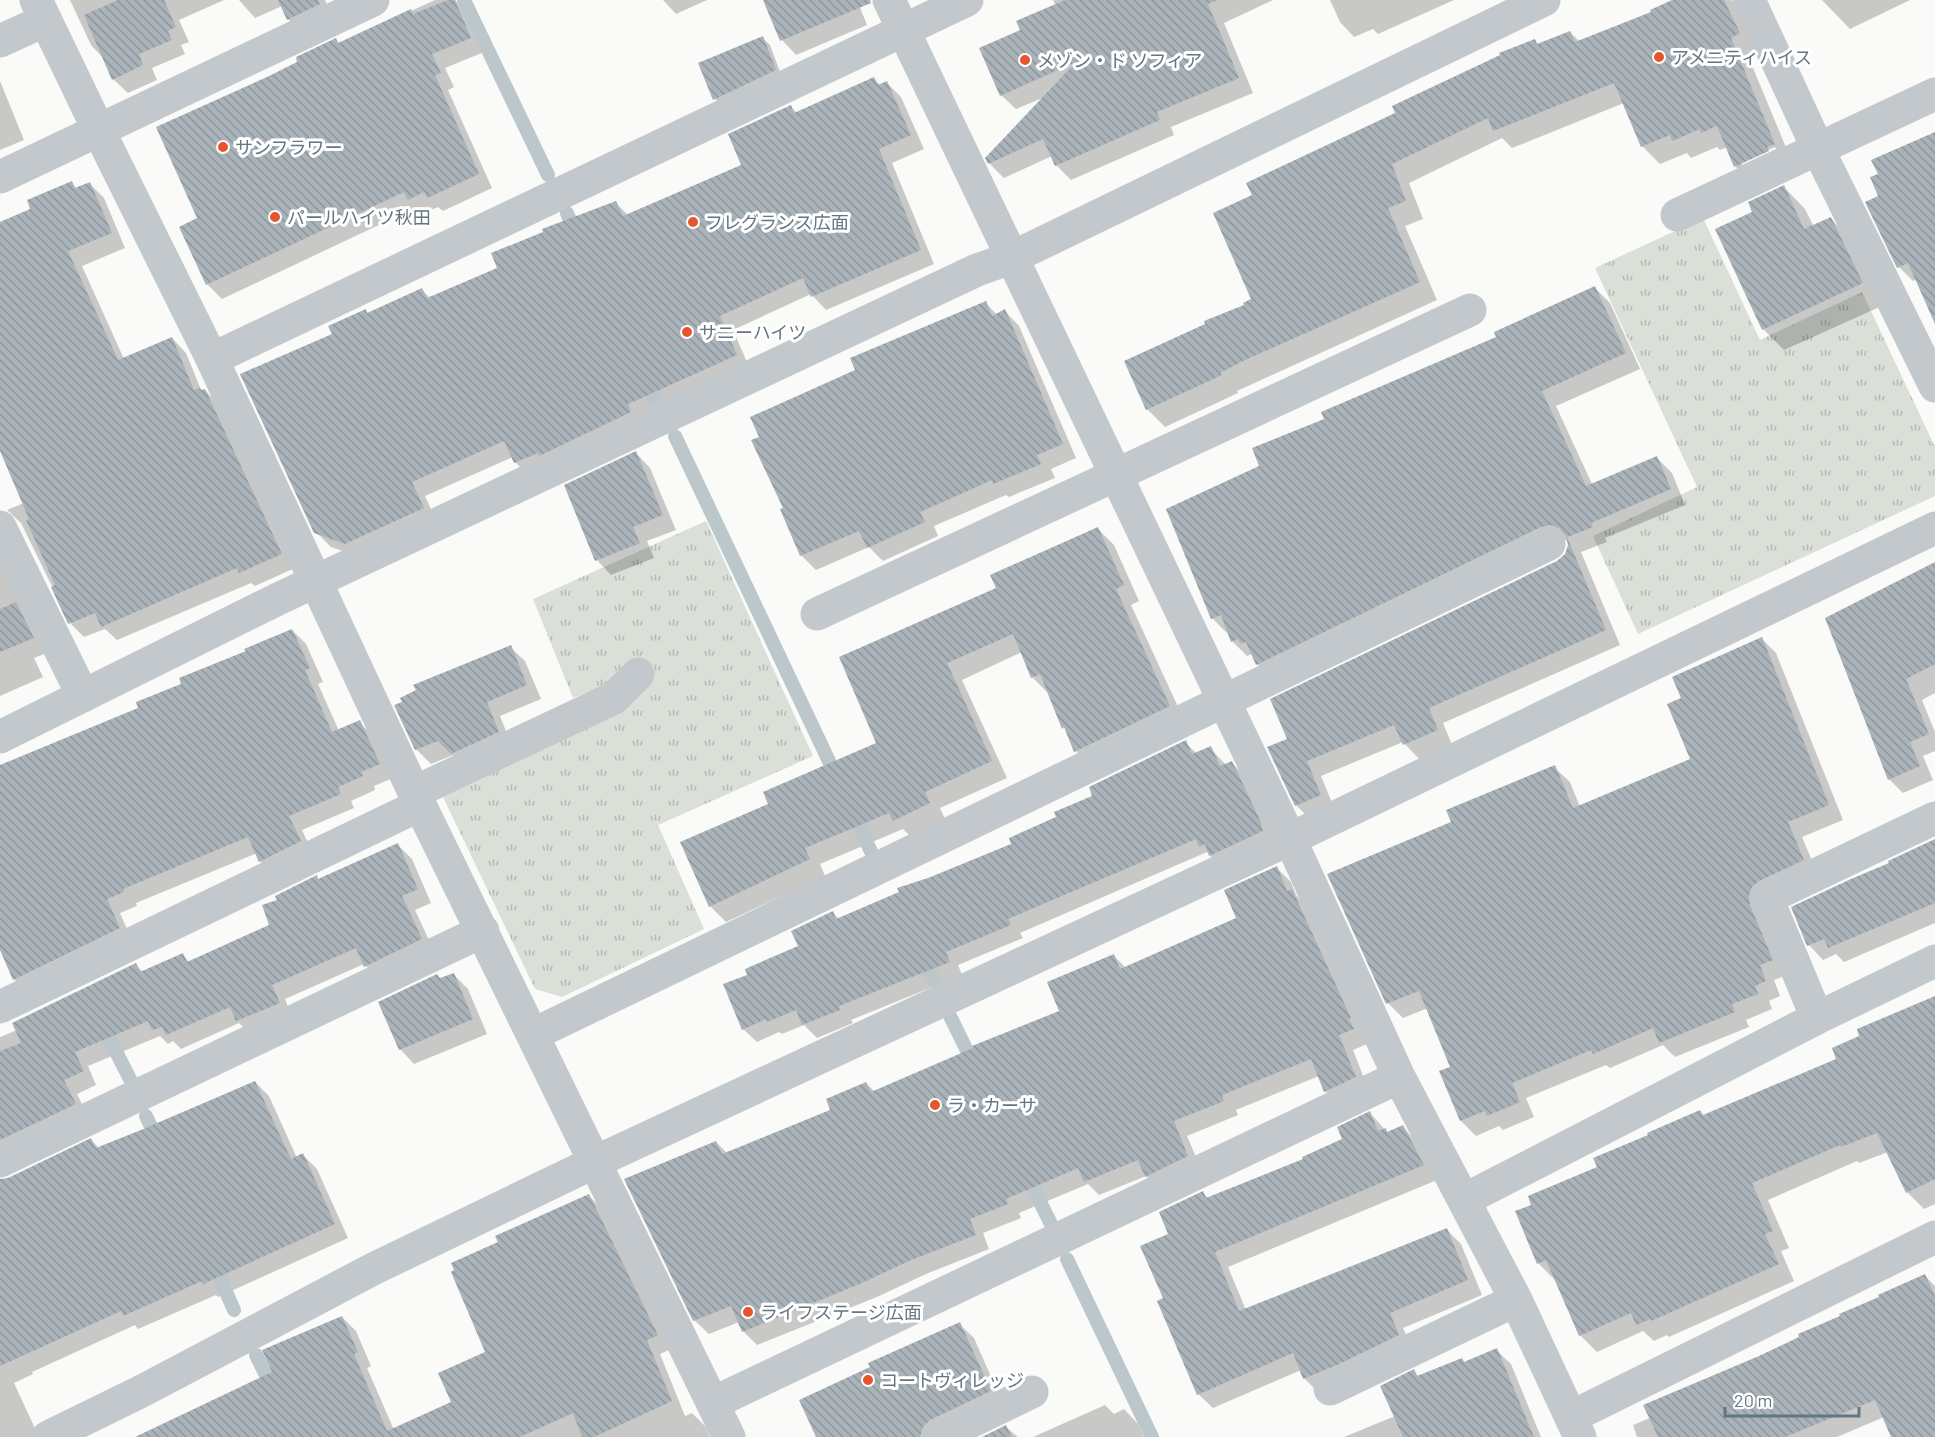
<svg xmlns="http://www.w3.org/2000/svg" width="1935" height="1437" font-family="Barlow,'Noto Sans JP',sans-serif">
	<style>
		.grass { fill: url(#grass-tufts) }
		.shadow { fill: #0003; fill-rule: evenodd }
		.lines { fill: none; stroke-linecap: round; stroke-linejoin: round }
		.stream { stroke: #bbc7cb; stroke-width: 14 }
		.building { fill: url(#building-back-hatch) }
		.minor { stroke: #c3c8cc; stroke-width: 33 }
		.poi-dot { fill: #e4572e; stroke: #fff; stroke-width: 2 }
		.labels { text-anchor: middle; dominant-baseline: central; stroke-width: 6; stroke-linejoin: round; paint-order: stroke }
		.poi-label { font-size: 18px; fill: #657683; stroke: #fff; text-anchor: start }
	</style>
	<defs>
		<pattern id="grass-tufts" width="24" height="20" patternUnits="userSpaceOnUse" patternTransform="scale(1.5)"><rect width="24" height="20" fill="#dadfd7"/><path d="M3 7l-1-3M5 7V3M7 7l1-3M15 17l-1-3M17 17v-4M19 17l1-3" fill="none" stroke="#b4b9b4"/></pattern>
		<pattern id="building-back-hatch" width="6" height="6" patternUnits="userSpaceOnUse" patternTransform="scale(1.5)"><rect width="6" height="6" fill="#aab3b9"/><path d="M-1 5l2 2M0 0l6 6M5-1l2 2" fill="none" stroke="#8e969c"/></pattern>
	</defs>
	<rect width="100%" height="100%" fill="#fafaf8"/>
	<path class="grass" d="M1703,218L1760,340L1862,292L1935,447V496L1638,634L1593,536L1697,487L1595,268Z
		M706,521L813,756L658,825L704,929L562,997L535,989L442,795L612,683L573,698L533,599Z"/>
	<path class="shadow" d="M70,0H224L179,20L189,42L181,45L185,54L152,68L157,80L128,93L113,79L105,60L91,45Z
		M239,0H325L334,19L303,33L288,19L282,6L255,18Z
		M435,0H455L468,13L484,52L445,68L454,87L448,90L492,188L443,211L438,207L424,213L417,207L222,299L207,284L181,228L199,219L299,62L335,40L339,44Z
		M663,0H707L676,14Z
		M765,0H857L867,25L796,55L782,40Z
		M1053,0H1273L1224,23L1253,93L1171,127L1174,135L1071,180L1056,165L1052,156L1004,178L989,163L1045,97L1016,109L1001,95L1022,31L1056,6Z
		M1330,0H1454L1378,34L1373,29L1354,37L1340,22Z
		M1685,0H1731L1734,3L1757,51L1748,56L1792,162L1753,184L1736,167L1728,147L1720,150L1717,147L1691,158L1687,153L1660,164L1642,146L1624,103L1512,148L1502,138L1409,183L1423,219L1405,226L1437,300L1237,391L1238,393L1165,427L1147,409L1253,300L1254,196L1397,114L1534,40L1539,45L1570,32L1580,42ZM1775,147L1776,149L1742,165V162Z
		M1822,0H1910L1850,29Z
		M763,38L770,45L782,77L722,106L715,99Z
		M874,79L881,86L887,83L901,97L924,149L892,163L934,264L826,310L811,294L733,330L750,369L529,476L515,462L513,457L425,496L437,522L360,557L331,547L317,533L334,335L365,311L369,314L422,290L430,298L498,268L615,202L629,216L743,166L790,106L797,113Z
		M0,81L24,140L0,150Z
		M1935,133V308L1917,279L1913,281L1899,267L1880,196V175Z
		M72,184L77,189L90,184L104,198L125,248L82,266L124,359L172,338L186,353L202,392L205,390L219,405L295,568L255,586L251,583L117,640L105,629L84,637L70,623L21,523L7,510L24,503L0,450V224L32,209Z
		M1784,187L1805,209L1814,227L1831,219L1852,241L1884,305L1784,350L1763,329L1754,213Z
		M1595,288L1610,303L1640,369L1556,406L1592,484L1657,458L1672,473L1685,505L1605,538L1607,542L1581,552L1620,645L1443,723L1452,745L1419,759L1403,742L1321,776L1335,810L1311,820L1296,805L1289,740L1558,562L1565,556L1569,546L1568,540L1556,542L1272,679L1257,664L1252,654L1247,656L1232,641L1229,632L1227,633L1212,618L1261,467L1326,420L1498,338Z
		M986,303L997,315L1005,311L1019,326L1076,458L1051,469L1055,478L1009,497L1006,495L934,526L938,536L883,561L869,547L816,570L801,555L761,438L857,371Z
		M636,453L650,468L676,530L647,541L654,558L611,575L597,560L566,486Z
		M1098,529L1114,545L1139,601L1131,605L1185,722L1092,767L1076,751L1048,693L1032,677L1022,652L962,680L1007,778L940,808L945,819L910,836L903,829L820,864L825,876L726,922L710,906L770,805L878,744L998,589Z
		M0,557L47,653L34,658L43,677L0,696Z
		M1935,564V693L1922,700L1935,732V751L1923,756L1933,780L1903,793L1889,779L1827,618Z
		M292,630L306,644L323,682L318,684L339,731L359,722L373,736L393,778L374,786L375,790L351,801L354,808L302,830L314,856L274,875L260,861L257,853L136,903L137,906L120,913L133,943L28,993L14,979L0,946V775L140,709Z
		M1761,638L1776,653L1843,820L1802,837L1818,875L1774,896L1787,975L1774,980L1780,996L1769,1001L1772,1009L1746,1020L1749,1027L1675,1057L1663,1045L1610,1068L1606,1065L1526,1098L1534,1117L1503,1130L1499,1126L1476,1136L1461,1121L1441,1071L1451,1067L1428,1008L1403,1018L1388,1003L1453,823L1554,767L1570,782L1580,807L1692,760L1683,699Z
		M510,647L525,661L541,699L500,716L512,746L467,768L453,755L431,764L416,749Z
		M1185,742L1197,754L1210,748L1226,765L1232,763L1245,776L1275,844L1213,859L1207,852L1020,933L1023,938L958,965L962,975L851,1020L853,1023L817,1038L804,1025L782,1034L779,1032L757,1042L743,1029L749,976L800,947L832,912L839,919L1013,844Z
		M1935,841V923L1844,962L1836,954L1823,960L1809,945L1891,864Z
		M398,845L412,859L431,903L415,910L435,953L379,980L364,964L285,999L292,1017L251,1035L239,1023L181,1049L173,1041L168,1044L160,1036L88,1066L96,1085L77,1094L89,1118L0,1163V1037L17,1030L135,964L143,972L183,955L189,962L271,926L279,901L316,877L319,880Z
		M1277,868L1291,882L1296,895L1306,905L1367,1044L1353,1050L1369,1091L1340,1105L1325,1091L1319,1076L1236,1110L1238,1115L1187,1136L1202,1171L1160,1190L1146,1176L1099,1195L1088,1184L1019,1213L1021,1218L983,1233L989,1249L926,1274L877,1297L757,1345L743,1331L739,1322L709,1334L694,1320L716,1142L727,1153L832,1111L866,1083L875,1092L1061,1012L1113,955L1126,968L1238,919Z
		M453,974L468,989L487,1034L414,1064L400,1049L441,979Z
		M1935,998V1204L1924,1209L1907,1192L1888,1152L1859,1163L1857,1161L1768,1200L1789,1248L1781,1251L1794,1281L1669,1337L1667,1335L1654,1341L1643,1331L1597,1352L1580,1335L1555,1280L1538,1263L1533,1205L1700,1112L1704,1116L1838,1059Z
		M255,1082L269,1096L297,1158L303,1155L317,1169L348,1238L218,1297L216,1295L138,1329L135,1325L32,1372L33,1374L14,1383L39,1437H0V1181L8,1180L91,1140L99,1148Z
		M1370,1113L1388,1133L1403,1127L1417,1142L1437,1180L1228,1267L1246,1310L1446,1229L1461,1244L1482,1295L1403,1328L1413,1350L1319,1393L1304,1378L1301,1370L1213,1408L1198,1394L1165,1299L1170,1234L1203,1193L1209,1199L1305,1160L1344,1140Z
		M589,1196L603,1210L671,1349L660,1354L685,1416L692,1413L706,1427L710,1437H138L274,1373L342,1317L356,1331L371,1366L367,1368L394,1430L453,1403L487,1353L500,1243Z
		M1925,1276L1935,1286V1437H1893L1884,1417L1837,1437H1637L1633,1425L1650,1418L1759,1358Z
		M959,1324L974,1338L1004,1406L942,1437H818Z
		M1496,1350L1511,1364L1541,1437H1344L1395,1416L1414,1371L1419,1377L1462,1360L1465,1363Z
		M1105,1405L1114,1414L1124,1409L1138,1424L1144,1437H1033Z
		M1006,1427L1018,1437H985Z"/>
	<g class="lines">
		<path class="stream" d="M464,0L548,175
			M567,213L577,236
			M644,378L655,401
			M675,436L837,778
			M851,809L875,860
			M921,954L933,980
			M950,1016L974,1065
			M101,1022L132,1083
			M146,1116L158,1141
			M1025,1172L1051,1224
			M1067,1259L1152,1437
			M212,1260L234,1310
			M256,1355L274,1391"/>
	</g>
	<path class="building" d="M118,0H164L176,27L168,31L172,40L139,54L143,65L112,80L84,15Z
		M278,0H318L320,4L287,20Z
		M448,0H455L471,38L432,54L441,73L435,75L479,174L427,198L424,192L408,200L404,192L206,285L179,227L197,218L156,127L267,77L297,62L296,57L336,38L338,43L411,9L413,14Z
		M763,0H870L871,3L780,41Z
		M1065,0H1217L1208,4L1239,78L1157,112L1160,120L1055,166L1043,139L988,164L985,158L1076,62L1000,96L979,48L1020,30L1016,21Z
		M1672,0H1724L1740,33L1731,38L1775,144L1767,147L1769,151L1734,167L1717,126L1701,133L1700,129L1672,141L1670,135L1641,147L1614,83L1493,131L1488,118L1392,164L1406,201L1388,208L1420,282L1243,361L1220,373L1222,375L1146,410L1124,361L1205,324L1204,321L1244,305L1243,303L1251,299L1213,213L1252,195L1246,183L1395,113L1392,106L1500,55L1499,53L1535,39L1537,44L1570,31L1575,42L1651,12L1650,10Z
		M763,36L776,70L713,100L698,63Z
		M874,77L878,85L887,81L911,135L879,149L921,250L811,297L803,278L720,316L737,355L628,404L631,412L539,456L538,453L514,463L504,441L412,482L424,508L345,544L314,533L240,374L332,334L328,326L366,309L367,313L422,288L427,298L497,268L491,253L543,232L542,229L616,201L623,216L741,165L728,134L791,105L794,113Z
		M1935,132V324L1908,263L1897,268L1865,202L1878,196L1870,177L1878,174L1871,160Z
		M72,181L75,188L90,182L112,233L68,251L118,360L172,337L194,390L200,388L201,390L205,389L282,554L239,573L237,568L101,627L95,613L68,624L51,587L55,585L26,520L29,519L0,451V222L30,209L27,200Z
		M1784,185L1804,229L1831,217L1863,283L1762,330L1715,229L1752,212L1748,202Z
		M1595,286L1626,353L1542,391L1586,486L1657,456L1671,489L1591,523L1593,527L1567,537L1606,630L1429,708L1438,730L1403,745L1394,725L1307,761L1321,795L1295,806L1267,747L1287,739L1270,699L1557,561L1565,554L1568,545L1566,536L1559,528L1550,525L1541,527L1256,665L1246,642L1241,644L1238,639L1231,642L1221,615L1211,619L1166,509L1259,466L1252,448L1324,419L1321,412L1496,337L1494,332Z
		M986,301L992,316L1005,309L1063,444L1037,455L1041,464L993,484L992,480L920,512L925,522L867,548L859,531L800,556L780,509L783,508L751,440L759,437L750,417L855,370L850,358Z
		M636,451L663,515L633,527L640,543L595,561L564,485Z
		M1098,527L1124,585L1116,589L1170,706L1074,752L1064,727L1062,729L1040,674L1031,678L1013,634L947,663L992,761L925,792L930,803L893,821L889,813L805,848L810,859L709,907L680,842L768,804L763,792L876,743L839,657L996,588L990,575Z
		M1935,562V664L1906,679L1929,734L1910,742L1920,766L1888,780L1825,618Z
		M16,602L34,638L0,652V609Z
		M292,629L310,668L305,670L332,732L360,720L380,764L361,772L363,776L338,787L341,794L289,816L301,841L259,862L248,837L123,889L124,892L107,899L120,928L13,980L0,950V765L138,708L136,702L181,684L179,678L246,651L244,649Z
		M1762,637L1829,805L1788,822L1804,860L1759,881L1752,887L1749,895L1750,905L1773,960L1760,965L1766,981L1755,986L1758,994L1732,1004L1735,1012L1659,1043L1653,1028L1593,1054L1591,1050L1512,1083L1520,1102L1487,1116L1485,1111L1460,1121L1439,1071L1450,1067L1419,991L1386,1004L1327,874L1451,822L1446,810L1555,765L1573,808L1690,759L1667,704L1681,698L1672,677Z
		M511,645L527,685L487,702L499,732L451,754L438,741L415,750L394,705L402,702L400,698L416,690L413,685Z
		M1186,740L1192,754L1211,746L1220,766L1232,761L1260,820L1263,831L1209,856L1205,844L1199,847L1196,839L1008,919L1011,925L946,952L950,962L839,1006L840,1010L802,1025L796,1010L767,1022L766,1019L742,1030L723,984L747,975L745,969L798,946L791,931L833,911L836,919L899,892L897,888L928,878L1011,844L1009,838L1056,817L1054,812L1092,796L1089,787Z
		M1935,839V903L1828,948L1824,939L1807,946L1791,907L1851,879L1889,863L1888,861Z
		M398,843L418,889L402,896L422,939L364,967L356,948L272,985L280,1003L236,1021L230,1007L166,1035L162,1027L152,1030L148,1021L75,1052L84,1071L64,1080L76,1104L0,1140V1051L21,1043L12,1023L136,963L140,972L183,953L187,962L269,925L262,905L277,900L275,896L317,875L318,879Z
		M1277,866L1287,891L1292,889L1351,1018L1349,1019L1354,1029L1339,1035L1356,1077L1324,1092L1311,1059L1222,1095L1224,1101L1174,1121L1188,1156L1145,1177L1138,1160L1084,1182L1078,1168L1006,1199L1008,1204L970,1219L976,1235L911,1260L862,1283L742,1332L731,1306L693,1321L624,1179L716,1141L722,1154L830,1110L826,1099L866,1082L871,1092L973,1048L972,1046L1059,1011L1047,982L1114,954L1120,969L1236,918L1224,890Z
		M454,973L473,1019L399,1050L378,1002L437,974L440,978Z
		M1935,996V1179L1906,1193L1877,1133L1841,1147L1840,1145L1752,1183L1773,1231L1765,1234L1779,1264L1651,1321L1650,1319L1636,1325L1631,1313L1579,1336L1546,1260L1537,1264L1515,1211L1531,1205L1528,1196L1597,1167L1593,1158L1648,1135L1647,1133L1700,1110L1703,1115L1836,1059L1832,1048L1859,1036L1857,1029Z
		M255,1081L291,1159L303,1153L335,1224L203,1284L202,1281L123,1316L121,1311L0,1366V1179L8,1178L91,1138L96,1148L141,1130Z
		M1370,1111L1378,1131L1386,1128L1387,1132L1403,1125L1424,1165L1215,1252L1239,1311L1447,1228L1468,1280L1390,1313L1399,1335L1337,1365L1303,1379L1293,1353L1197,1395L1157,1301L1163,1298L1140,1246L1168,1234L1159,1212L1203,1191L1206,1198L1303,1159L1302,1157L1342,1139L1337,1127Z
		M589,1194L658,1335L647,1340L672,1401L594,1437H582L573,1413L520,1437H135L272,1372L262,1350L342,1316L358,1352L354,1354L387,1431L451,1402L438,1373L485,1352L451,1272L454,1270L451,1263L498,1242L495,1236Z
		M1925,1274L1935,1296V1437H1891L1875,1400L1785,1437H1658L1643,1405L1759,1356L1799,1337L1798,1334L1840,1316L1839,1314L1879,1297L1878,1295Z
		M960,1322L991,1391L930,1420L923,1427L920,1437H816L799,1400L870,1367L868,1363Z
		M1497,1348L1534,1437H1403L1380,1386L1414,1369L1417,1376L1462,1358L1464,1362Z
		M1006,1425L1012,1437H982Z"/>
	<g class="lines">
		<path class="minor" d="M36,0L99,131L212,359L420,805L729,1437
			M889,0L1290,839L1399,1077L1516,1300L1580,1437
			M1749,0L1818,149L1935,386
			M0,41L46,20
			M0,177L373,0
			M1677,215L1935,94
			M212,359L967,0
			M0,527L83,696
			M817,614L1470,310
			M0,737L278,599L977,270L1011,258L1544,0
			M415,792L614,698L638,674
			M0,1007L420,805
			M1817,1018L1767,898L1935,818
			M534,1034L1549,544
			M0,1161L483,931
			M1464,1200L1817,1018L1935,961
			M1330,1389L1516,1300
			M713,1403L1399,1077
			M1571,1417L1935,1237
			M48,1437L142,1391L375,1268L595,1162L1290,839L1935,528
			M939,1437L1032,1392"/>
	</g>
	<g class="poi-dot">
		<circle cx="1659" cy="57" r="6"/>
		<circle cx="1025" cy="60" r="6"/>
		<circle cx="223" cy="147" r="6"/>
		<circle cx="275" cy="217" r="6"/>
		<circle cx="693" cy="222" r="6"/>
		<circle cx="687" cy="332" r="6"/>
		<circle cx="935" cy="1105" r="6"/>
		<circle cx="748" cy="1312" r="6"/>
		<circle cx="868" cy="1380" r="6"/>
	</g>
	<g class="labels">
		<g class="poi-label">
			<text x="1671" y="57">アメニティハイス</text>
			<text x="1037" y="60">メゾン・ド ソフィア</text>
			<text x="235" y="147">サンフラワー</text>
			<text x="287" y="217">パールハイツ秋田</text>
			<text x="705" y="222">フレグランス広面</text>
			<text x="699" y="332">サニーハイツ</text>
			<text x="947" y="1105">ラ・カーサ</text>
			<text x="760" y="1312">ライフステージ広面</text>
			<text x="880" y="1380">コートヴィレッジ</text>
		</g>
	</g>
	<path d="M1725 1407v9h134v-9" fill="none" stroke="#657683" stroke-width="3"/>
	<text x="1734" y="1407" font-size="18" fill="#657683" stroke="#ffffff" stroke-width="4.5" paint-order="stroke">20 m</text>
</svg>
